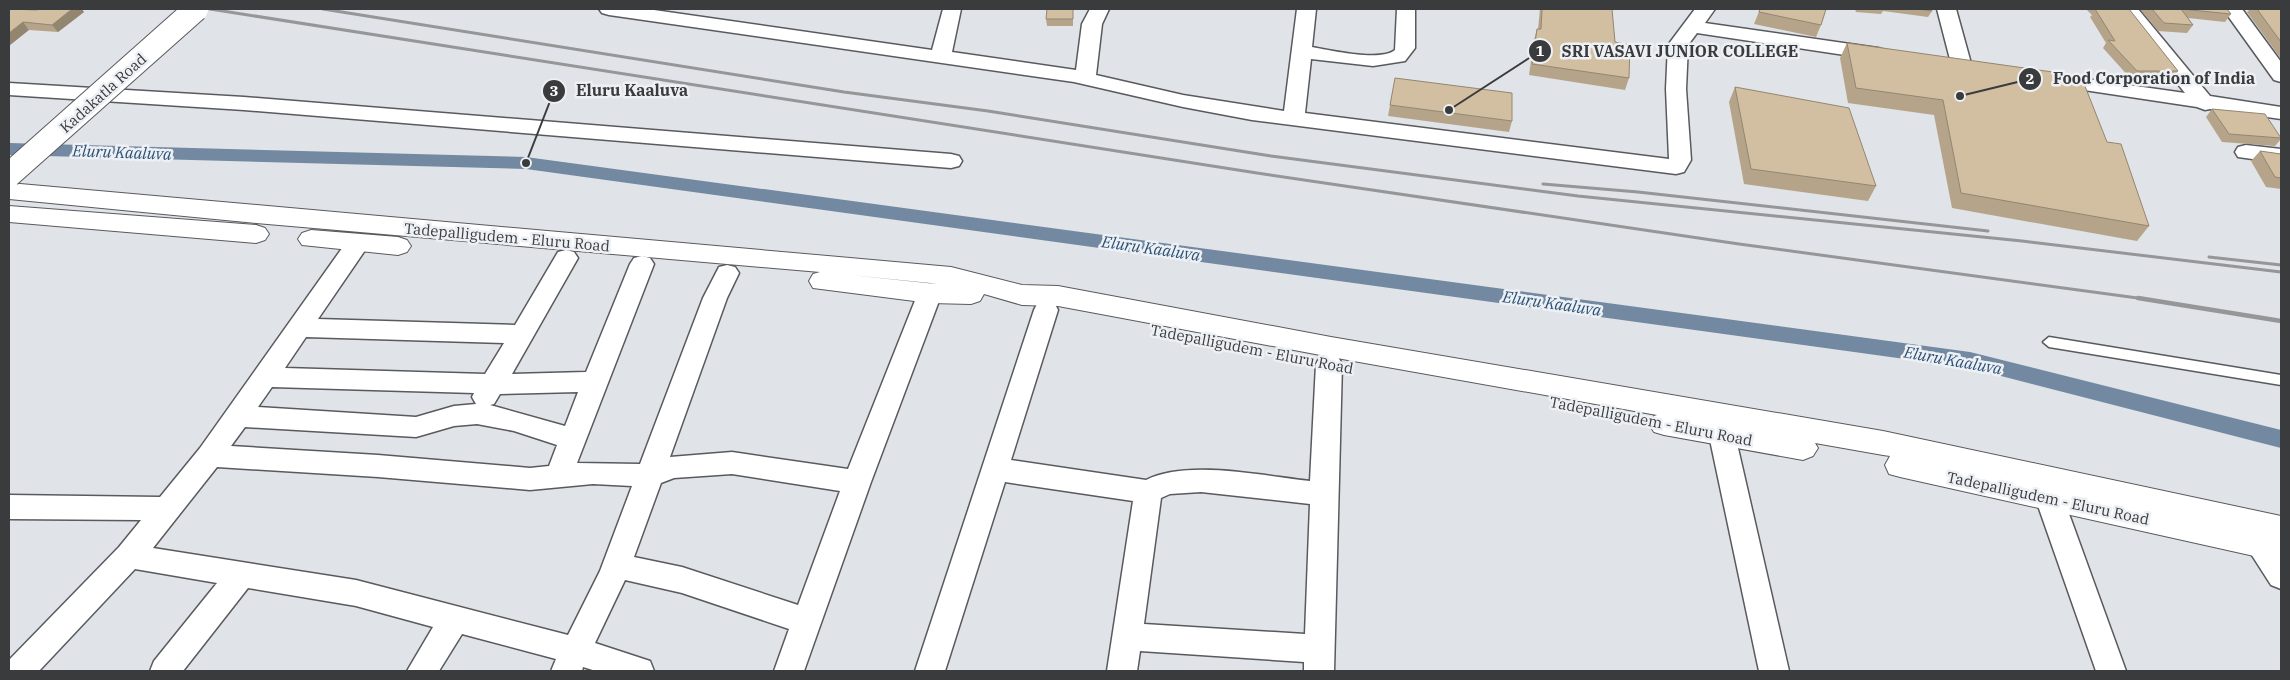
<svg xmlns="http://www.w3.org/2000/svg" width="2290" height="680" font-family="'IBM Plex Serif',serif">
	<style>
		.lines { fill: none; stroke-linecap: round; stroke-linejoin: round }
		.canal { fill: #7289a1; fill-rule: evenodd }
		.lane-casing { stroke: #585a5e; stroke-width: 3 }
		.street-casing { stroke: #585a5e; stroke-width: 3 }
		.secondary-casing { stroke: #585a5e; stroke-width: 2 }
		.lane { fill: #fff; fill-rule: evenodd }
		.street { fill: #fff; fill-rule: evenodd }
		.secondary { fill: #fff; fill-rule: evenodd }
		.rail-far1 { stroke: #949698; stroke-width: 3 }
		.rail { stroke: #949698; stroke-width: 4.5 }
		.secondary-bridge-casing { stroke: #585a5e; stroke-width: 26; stroke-linecap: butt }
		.secondary-bridge { stroke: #fff; stroke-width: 24 }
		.wall { fill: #b5a48a }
		.shaded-wall { fill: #938671 }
		.building { fill: #d2bfa1; stroke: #938671 }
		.labels { text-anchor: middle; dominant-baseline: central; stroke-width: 5; stroke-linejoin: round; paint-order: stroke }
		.street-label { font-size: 15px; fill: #3a3b3c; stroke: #edf0f4 }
		.water-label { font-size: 16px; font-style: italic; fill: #2b5075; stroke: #edf0f4 }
		.leader { fill: none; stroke: #3a3b3c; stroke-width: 2 }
		.callout-dot { fill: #3a3b3c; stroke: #edf0f4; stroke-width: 2 }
		.mark-label { font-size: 15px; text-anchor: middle; font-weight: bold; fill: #fff }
		.callout-label { font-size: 16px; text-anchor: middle; font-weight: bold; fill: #3a3b3c; stroke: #edf0f4; stroke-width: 5; stroke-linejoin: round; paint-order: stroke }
	</style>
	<rect width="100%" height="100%" fill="#e0e3e7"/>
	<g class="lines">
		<path class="canal" d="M9,143L526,157L1970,352L2281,430V448L1970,368L526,169L9,155Z"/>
		<defs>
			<path id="lane" d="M2049,337L2281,375V385L2049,347L2043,342Z"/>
			<path id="street" d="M599,9H647L932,50L943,9H961L952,52L1076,70L1082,24L1090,9H1109L1102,24L1096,75L1183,95L1284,111L1297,9H1316L1312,47C1329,50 1381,62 1395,50L1397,9H1415V48L1405,61L1373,66L1311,59L1305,113L1669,159L1666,89L1668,45L1695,9H1715L1705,23L1878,48L1885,50L1888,54L1885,58L1878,60L1697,33L1688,45L1686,89L1691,160L1684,172L1676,174L1252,120L1183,107L1074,82L609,15L602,13Z
				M1937,9H1956L1972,67L1969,71L1962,73L1955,71L1952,67Z
				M2118,9H2138L2210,96L2281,107V119L2210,109L2205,110L2197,107L2044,84L2041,80L2044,76L2051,74L2185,93Z
				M2223,9H2242L2281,62V82L2274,80Z
				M9,83L244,97L951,154L959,156L962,161L959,166L951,168L244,110L9,95Z
				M2246,145L2281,149V163L2238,157L2235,152L2238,147Z
				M358,235L366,237L370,243L318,319L515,325L558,252L566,250L574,252L578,258L512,374L586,372L630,264L634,258L642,256L650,258L654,264L577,463L640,464L703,298L719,267L727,265L735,267L739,273L727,298L670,457L732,452L848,469L918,293L921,287L930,284L939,287L942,293L871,482L804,671H774L789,629L682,593L625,580L595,643L650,661L654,671H596L583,667L582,671H551L556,659L462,634L439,671H407L433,627L356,606L248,588L183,671H150L154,661L217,583L135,569L39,671H9V660L119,547L141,520L9,519V495L160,497L200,448L350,237ZM306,337L504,343L485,374L285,368ZM272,387L474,393L472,397L476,404L454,406L416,417L258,407ZM578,392L565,426L490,405L494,404L500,394ZM477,424L514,431L557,445L549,466L530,468L378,455L231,446L245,427L416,437L454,426ZM217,467L378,477L530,490L593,484L632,486L600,571L568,635L356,580L153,548ZM732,474L840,491L798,605L682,567L634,557L661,483L674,478Z
				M1046,301L1055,304L1058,310L1011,460L1146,480C1188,459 1263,476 1310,481L1316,364L1320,357L1329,354L1338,357L1342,364L1334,671H1304V662L1140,651L1137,671H1107L1133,501L1005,482L945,671H915L1034,310L1037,304ZM1201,492L1310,504L1305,634L1144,624L1161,498L1170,494Z
				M1722,424L1731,428L1735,435L1789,671H1759L1709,435L1713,428Z
				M2050,489L2060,492L2064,500L2126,671H2096L2036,500L2040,492Z
				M2258,531C2285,540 2281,564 2281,589L2271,585L2244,543L2248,534Z"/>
			<path id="secondary" d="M9,183L951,267L1022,285L1058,286L1331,337L1883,431L2281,516V562L1900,477L1889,474L1885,465L1890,456L1883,455L1815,443L1818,448L1813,456L1803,460L1664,435L1654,432L1649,424L1654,416L1657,415L1331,357L1058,306L1022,305L984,294L980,301L971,304L930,303L813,288L809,281L813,274L820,272L256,223L9,199ZM850,275L936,284L930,283Z
				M9,206L256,225L265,228L269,234L265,240L256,243L9,222Z
				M311,230L398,237L407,240L411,246L407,252L398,255L302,245L298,239L302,233Z"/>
		</defs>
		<use href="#lane" class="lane-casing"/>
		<use href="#street" class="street-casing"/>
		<use href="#secondary" class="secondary-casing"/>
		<use href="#lane" class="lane"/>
		<use href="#street" class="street"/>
		<use href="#secondary" class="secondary"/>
		<path class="rail-far1" d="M210,9L1257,173L1739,244L2145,299
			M323,9L844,92L988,111L1271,156L1578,196L2022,241L2281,272
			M1543,184L1638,192L1988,231
			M2209,257L2281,265"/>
		<path class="rail" d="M2138,298L2281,321"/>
		<defs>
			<path id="secondary-bridge" d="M9,175L196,9"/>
		</defs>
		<use href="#secondary-bridge" class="secondary-bridge-casing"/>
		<use href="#secondary-bridge" class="secondary-bridge"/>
	</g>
	<path class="wall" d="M9,9L84,12L58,32L29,30Z
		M1073,9V26H1047L1046,19Z
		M1540,9H1612L1615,42L1629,78L1625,90L1529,75L1534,40L1537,29H1538Z
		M1760,9H1826L1821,25L1816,37L1754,24Z
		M1855,9H1931L1932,11L1928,17L1883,11L1881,14L1856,12Z
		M2086,9H2129L2178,71L2172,79H2131L2103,48L2106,43L2090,17L2092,15Z
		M2140,9H2227L2231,14L2225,22L2188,18L2193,25L2187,33L2158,31Z
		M2250,9H2281V59L2247,12Z
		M1847,43L2107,142L2149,226L2137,241L1952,208L1934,115L1848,103L1840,58Z
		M1735,87L1876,186L1868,201L1744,184L1729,102Z
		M1390,105L1512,121L1509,132L1388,116Z
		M2212,109L2281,138V139L2275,146L2222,142L2206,117Z
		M2260,151L2281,154V189L2266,187L2251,161Z"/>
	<path class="shaded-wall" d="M72,9H82L84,12L58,32L52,25Z
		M23,22L29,30L9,46V33Z"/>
	<path class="building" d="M9,9L37,10L38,9H72L52,25L23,22L9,33Z
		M1047,9H1073V19H1046Z
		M1542,9H1612L1615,42L1630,45L1629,78L1532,64L1537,29H1541Z
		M1760,9H1826L1821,25L1759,12Z
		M1918,9H1931L1932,11Z
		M2095,9H2129L2178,71H2137L2108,40L2115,41Z
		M2152,9H2227L2231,14L2181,9L2193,25L2164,23Z
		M2257,9H2281V42Z
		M1847,43L2081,76L2107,142L2121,144L2149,226L1961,193L1943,100L1856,88Z
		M1395,78L1512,93V121L1390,105Z
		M1735,87L1849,108L1876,186L1751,169Z
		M2212,109L2265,114L2281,138L2229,134Z
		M2260,151L2281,154V178L2275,177Z"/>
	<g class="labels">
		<g class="street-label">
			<text transform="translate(103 93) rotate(-42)">Kadakatla Road</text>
			<text transform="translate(507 237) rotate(5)">Tadepalligudem - Eluru Road</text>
			<text transform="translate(1252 349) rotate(11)">Tadepalligudem - Eluru Road</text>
			<text transform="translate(1651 421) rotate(11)">Tadepalligudem - Eluru Road</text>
			<text transform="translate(2048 498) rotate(12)">Tadepalligudem - Eluru Road</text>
		</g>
		<g class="water-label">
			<text transform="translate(122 152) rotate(2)">Eluru Kaaluva</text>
			<text transform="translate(1151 248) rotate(8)">Eluru Kaaluva</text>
			<text transform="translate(1552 303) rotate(8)">Eluru Kaaluva</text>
			<text transform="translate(1953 360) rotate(10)">Eluru Kaaluva</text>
		</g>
	</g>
	<path class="leader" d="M1449 110L1540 51M1960 96L2030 79M526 163L554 91"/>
	<g class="callout-dot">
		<circle cx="1449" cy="110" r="5"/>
		<circle cx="1960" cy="96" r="5"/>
		<circle cx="526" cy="163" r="5"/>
		<circle cx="1540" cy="51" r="12"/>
		<circle cx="2030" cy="79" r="12"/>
		<circle cx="554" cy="91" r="12"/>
	</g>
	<g class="mark-label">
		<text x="1540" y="56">1</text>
		<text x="2030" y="84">2</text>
		<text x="554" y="96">3</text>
	</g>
	<g class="callout-label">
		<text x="1680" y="57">SRI VASAVI JUNIOR COLLEGE</text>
		<text x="2154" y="84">Food Corporation of India</text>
		<text x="632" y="96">Eluru Kaaluva</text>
	</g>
	<rect width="2290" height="680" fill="none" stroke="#3a3b3c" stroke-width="20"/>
</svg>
